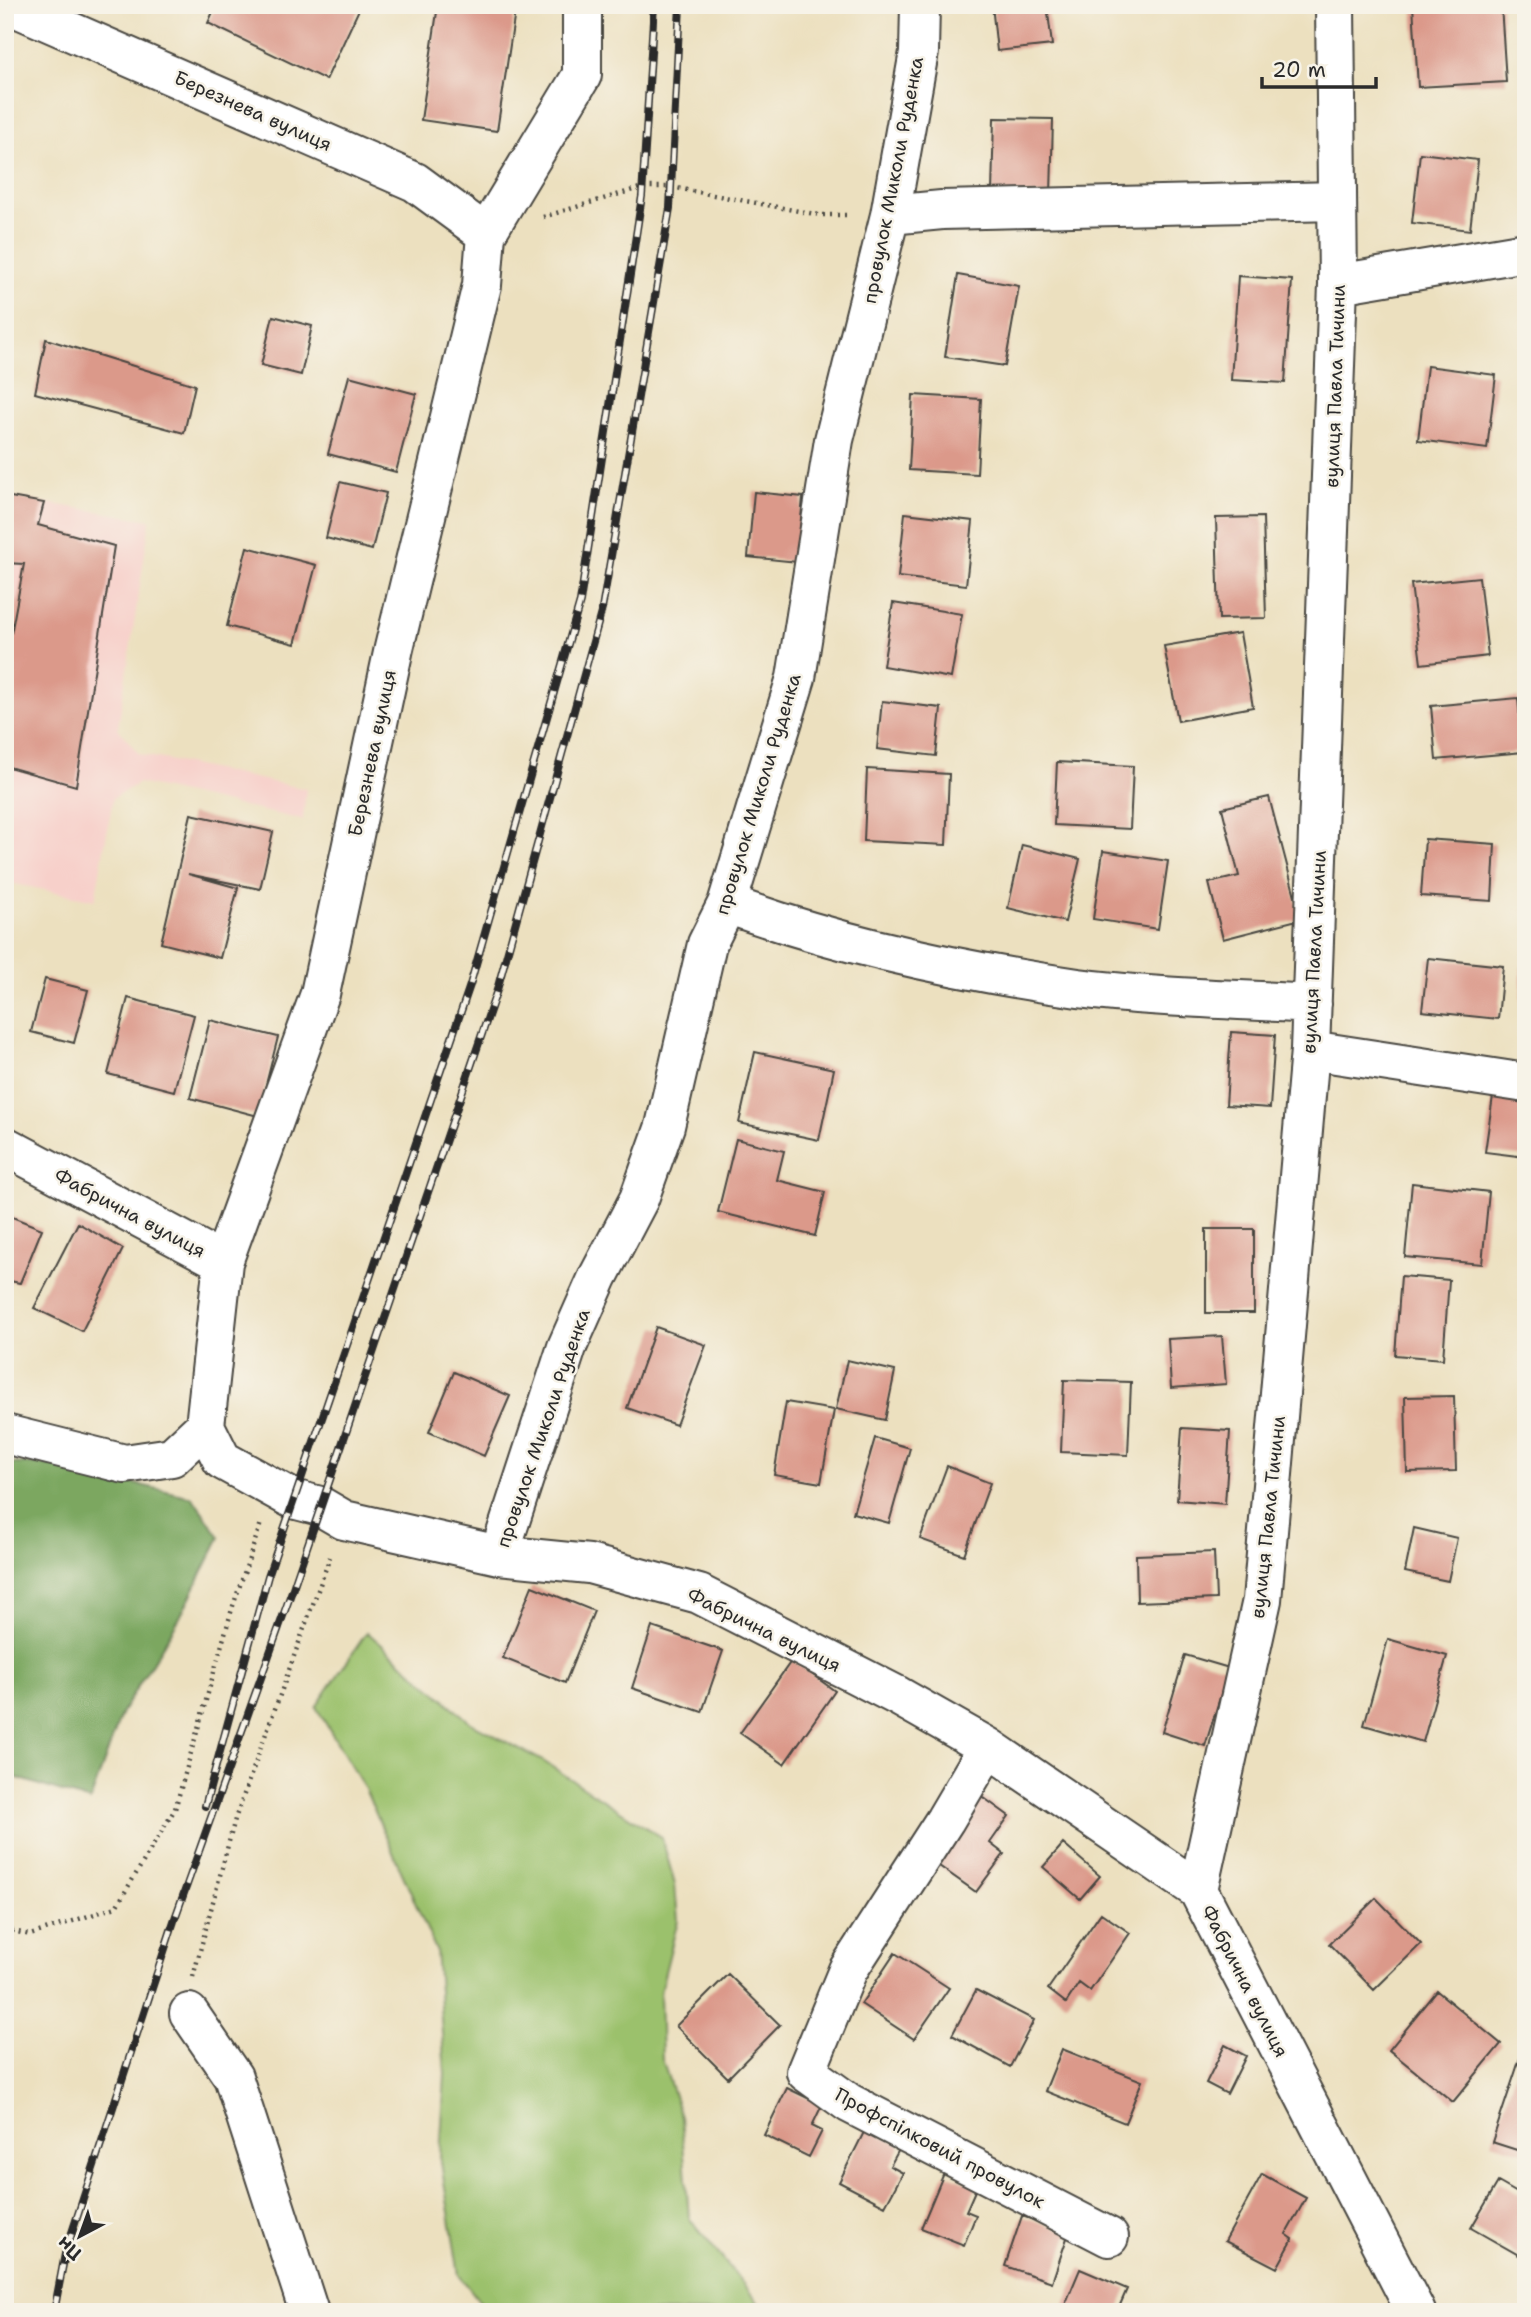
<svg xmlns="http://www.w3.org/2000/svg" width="1531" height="2317" font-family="'Shantell Sans',sans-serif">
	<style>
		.built { fill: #f7d0ca }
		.green { fill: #9bc16c; stroke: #63764c; stroke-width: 2 }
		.forest { fill: #7ca760; stroke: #546946; stroke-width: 2 }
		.building { fill: #db998a }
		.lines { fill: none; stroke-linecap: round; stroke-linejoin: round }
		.street-casing { stroke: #484641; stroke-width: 42 }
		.path { stroke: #484641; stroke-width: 4.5; stroke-dasharray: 2 5; stroke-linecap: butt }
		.street { stroke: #fff; stroke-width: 38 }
		.rail-casing { stroke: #2b2b2b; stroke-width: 8 }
		.rail { stroke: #f7f3e8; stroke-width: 5; stroke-dasharray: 16; stroke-linecap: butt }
		.labels { text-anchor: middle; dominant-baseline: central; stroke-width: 5; stroke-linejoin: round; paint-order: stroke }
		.street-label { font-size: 19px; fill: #2b2b2b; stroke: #f7f3e8 }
	</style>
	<rect width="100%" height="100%" fill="#f7f3e8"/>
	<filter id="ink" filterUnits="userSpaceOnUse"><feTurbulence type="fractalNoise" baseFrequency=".0143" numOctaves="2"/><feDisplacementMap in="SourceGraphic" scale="14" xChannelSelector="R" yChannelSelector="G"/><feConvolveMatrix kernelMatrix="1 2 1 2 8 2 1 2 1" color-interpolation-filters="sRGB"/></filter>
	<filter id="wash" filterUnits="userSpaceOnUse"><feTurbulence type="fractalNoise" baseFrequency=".00686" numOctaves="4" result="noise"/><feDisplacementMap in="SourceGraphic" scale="28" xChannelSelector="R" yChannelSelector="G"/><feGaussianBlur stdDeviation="1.57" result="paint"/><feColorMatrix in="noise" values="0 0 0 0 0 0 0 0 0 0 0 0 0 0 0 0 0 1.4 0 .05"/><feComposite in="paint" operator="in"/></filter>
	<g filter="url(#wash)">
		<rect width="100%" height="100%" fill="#ece0bf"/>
		<path class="built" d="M5,496L150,520L118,728L139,754L306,789L303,820L139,783L113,798L95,900L5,882Z"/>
		<path class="green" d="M367,1632L471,1723L543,1761L662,1838L675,1885L678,1920L660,1992L662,2059L681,2117L689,2218L766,2312H488L459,2275L440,2156L445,2074L436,1950L365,1789L316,1707Z"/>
		<path class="forest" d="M5,1463L55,1465L192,1497L220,1537L179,1619L122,1712L90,1801L5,1774Z"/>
		<g id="blocks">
			<path class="building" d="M216,5H361L326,80L208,23Z
				M438,5H516L497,131L421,120Z
				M992,5H1047L1052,45L997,51Z
				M1413,5H1501L1506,82L1418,87Z
				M994,118L1053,119L1051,195L992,193Z
				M1420,153L1478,160L1470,230L1412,223Z
				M958,275L1019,286L1005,366L945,357Z
				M1238,276L1292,280L1285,383L1231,380Z
				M273,316L312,326L301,375L261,365Z
				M46,339L195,385L184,433L35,393Z
				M1427,366L1496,375L1487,449L1418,440Z
				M349,376L416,394L396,472L328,454Z
				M913,395L981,399L977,474L909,470Z
				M340,482L386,493L372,550L326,538Z
				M754,492L803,497L797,562L748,557Z
				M5,496L44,503L38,525L114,546L76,786L5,766V667L24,564L5,563Z
				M905,513L973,521L966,585L898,577Z
				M1263,517L1266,618L1219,619L1216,518Z
				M247,547L316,565L295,644L227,626Z
				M1479,577L1488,656L1421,664L1411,584Z
				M893,603L962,614L951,678L883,666Z
				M1240,633L1253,707L1178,721L1164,646Z
				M1518,698L1523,752L1436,760L1431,706Z
				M882,701L941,708L936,756L877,749Z
				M1057,762L1133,766L1130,829L1054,825Z
				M867,769L949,774L946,845L864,841Z
				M1269,797L1301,919L1223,939L1209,883L1239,876L1222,808Z
				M191,814L273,832L260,889L188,874L238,888L220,958L161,943Z
				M1425,839L1495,844L1492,901L1421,896Z
				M1022,845L1080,859L1065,922L1008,908Z
				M1103,851L1168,861L1158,929L1093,919Z
				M1428,958L1503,966L1498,1019L1422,1011Z
				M1521,967H1526V1022H1521Z
				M45,979L88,990L74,1043L31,1032Z
				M128,998L194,1015L174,1091L108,1074Z
				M210,1020L278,1037L258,1116L190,1098Z
				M1231,1032L1275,1035L1270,1108L1226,1105Z
				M755,1052L834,1069L819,1140L739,1123Z
				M1493,1096L1526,1101V1157L1485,1152Z
				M736,1139L784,1151L777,1180L825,1192L815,1236L718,1212Z
				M1412,1183L1489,1192L1482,1264L1405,1257Z
				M5,1214L42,1229L20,1283L5,1280Z
				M78,1223L123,1249L82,1331L34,1308Z
				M1206,1229H1254V1313H1206Z
				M1401,1276L1449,1280L1443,1359L1395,1355Z
				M656,1327L706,1345L676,1425L627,1408Z
				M1222,1336L1226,1384L1171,1388L1168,1339Z
				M847,1360L895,1371L885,1420L836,1409Z
				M454,1372L510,1396L484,1456L429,1432Z
				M1064,1380L1131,1382L1128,1455L1061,1452Z
				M1454,1396L1456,1471L1407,1472L1405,1397Z
				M786,1402L834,1410L821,1483L774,1475Z
				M1182,1428L1230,1431L1225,1504L1177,1500Z
				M875,1438L910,1448L889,1523L853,1513Z
				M947,1466L990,1483L964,1555L920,1539Z
				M1414,1528L1457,1538L1448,1581L1405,1572Z
				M1214,1552L1216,1599L1137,1602L1136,1555Z
				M532,1586L594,1611L565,1683L503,1658Z
				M652,1627L723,1651L702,1712L632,1688Z
				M1388,1639L1447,1656L1423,1742L1364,1725Z
				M1185,1655L1229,1668L1205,1746L1162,1732Z
				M792,1660L835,1691L784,1764L740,1733Z
				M980,1795L1009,1816L990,1843L1004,1854L976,1892L932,1861Z
				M1063,1844L1100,1876L1080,1899L1043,1867Z
				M1376,1898L1421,1944L1374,1990L1329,1944Z
				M1101,1913L1130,1933L1090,1991L1079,1983L1066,2003L1048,1989Z
				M895,1953L949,1988L914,2039L861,2004Z
				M728,1974L780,2025L728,2078L676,2026Z
				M976,1990L1034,2020L1010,2067L952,2035Z
				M1437,1991L1501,2044L1453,2102L1389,2050Z
				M1225,2045L1246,2056L1227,2094L1206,2083Z
				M1062,2049L1142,2081L1125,2123L1045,2091Z
				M1523,2049L1526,2050V2153L1492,2142Z
				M787,2088L822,2105L812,2126L822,2131L809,2157L764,2135Z
				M866,2128L901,2146L890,2166L903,2173L885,2206L839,2182Z
				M944,2173L977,2186L966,2211L976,2215L964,2245L921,2228Z
				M1262,2174L1306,2198L1286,2234L1293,2239L1277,2268L1225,2241Z
				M1498,2182L1526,2198L1524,2258L1471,2228Z
				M1022,2216L1069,2232L1052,2282L1005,2266Z
				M1080,2269L1127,2289L1117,2312H1062Z"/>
		</g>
	</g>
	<g filter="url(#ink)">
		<use href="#blocks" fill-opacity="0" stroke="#484641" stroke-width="2"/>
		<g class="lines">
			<defs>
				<path id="street" d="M10,5L415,182L486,234
					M890,215L942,210L1337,201
					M1338,284L1526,252
					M727,904C839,945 960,971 1078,988C1155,998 1235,999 1312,1004
					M1310,1050L1526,1083
					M5,1146L223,1262L205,1426L222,1460L293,1499L320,1506L344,1520L499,1555L589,1564L699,1594L898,1696L988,1747L1198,1890L1416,2312
					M223,1262L320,994L394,648L482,285L486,234L582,75V5
					M5,1434L125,1464L172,1457L205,1426
					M499,1555L567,1347L598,1277L639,1199L665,1126L707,944L727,904L796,678L834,440L890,215L919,52L920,5
					M988,1747L945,1820L848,1970L806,2072L849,2103L1109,2237
					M1198,1890L1262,1600L1310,1050L1338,284L1335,5
					M189,2013L233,2077L309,2312"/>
			</defs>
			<use href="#street" class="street-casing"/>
			<path class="path" d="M543,217L643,187H671L820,215H850
				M5,1929L30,1935L116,1907L175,1809L232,1609L261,1523
				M193,1977L235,1819L330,1557"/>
			<use href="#street" class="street"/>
			<defs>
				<path id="rail" d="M205,1806L268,1576L470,985L580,602L642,196L654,5
					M54,2312L65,2254L174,1921L293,1588L497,990L602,609L670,208L680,5"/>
			</defs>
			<use href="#rail" class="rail-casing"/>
			<use href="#rail" class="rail"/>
		</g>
	</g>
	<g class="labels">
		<g class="street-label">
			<text transform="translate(253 111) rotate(24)">Березнева вулиця</text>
			<text transform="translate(893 180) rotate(-79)">провулок Миколи Руденка</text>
			<text transform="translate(1335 386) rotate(-88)">вулиця Павла Тичини</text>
			<text transform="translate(372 753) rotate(-78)">Березнева вулиця</text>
			<text transform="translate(758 794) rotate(-73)">провулок Миколи Руденка</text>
			<text transform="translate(1314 952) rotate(-87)">вулиця Павла Тичини</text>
			<text transform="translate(130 1213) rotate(28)">Фабрична вулиця</text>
			<text transform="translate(543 1428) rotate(-71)">провулок Миколи Руденка</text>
			<text transform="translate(1268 1517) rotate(-84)">вулиця Павла Тичини</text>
			<text transform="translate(764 1630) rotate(26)">Фабрична вулиця</text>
			<text transform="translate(1245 1981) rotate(63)">Фабрична вулиця</text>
			<text transform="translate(940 2148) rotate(28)">Профспілковий провулок</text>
		</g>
	</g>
	<rect width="1531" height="2317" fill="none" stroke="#f7f3e8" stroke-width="28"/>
	<g transform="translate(80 2236) rotate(221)" stroke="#f7f3e8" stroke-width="5" paint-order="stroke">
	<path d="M0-5L12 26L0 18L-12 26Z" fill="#2b2b2b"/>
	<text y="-10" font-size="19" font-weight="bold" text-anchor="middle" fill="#2b2b2b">Пн</text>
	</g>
	<path d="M1262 77v10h114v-10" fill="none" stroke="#2b2b2b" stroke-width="3.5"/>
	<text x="1272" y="77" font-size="21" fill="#2b2b2b" stroke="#f7f3e8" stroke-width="5" paint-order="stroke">20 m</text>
</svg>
